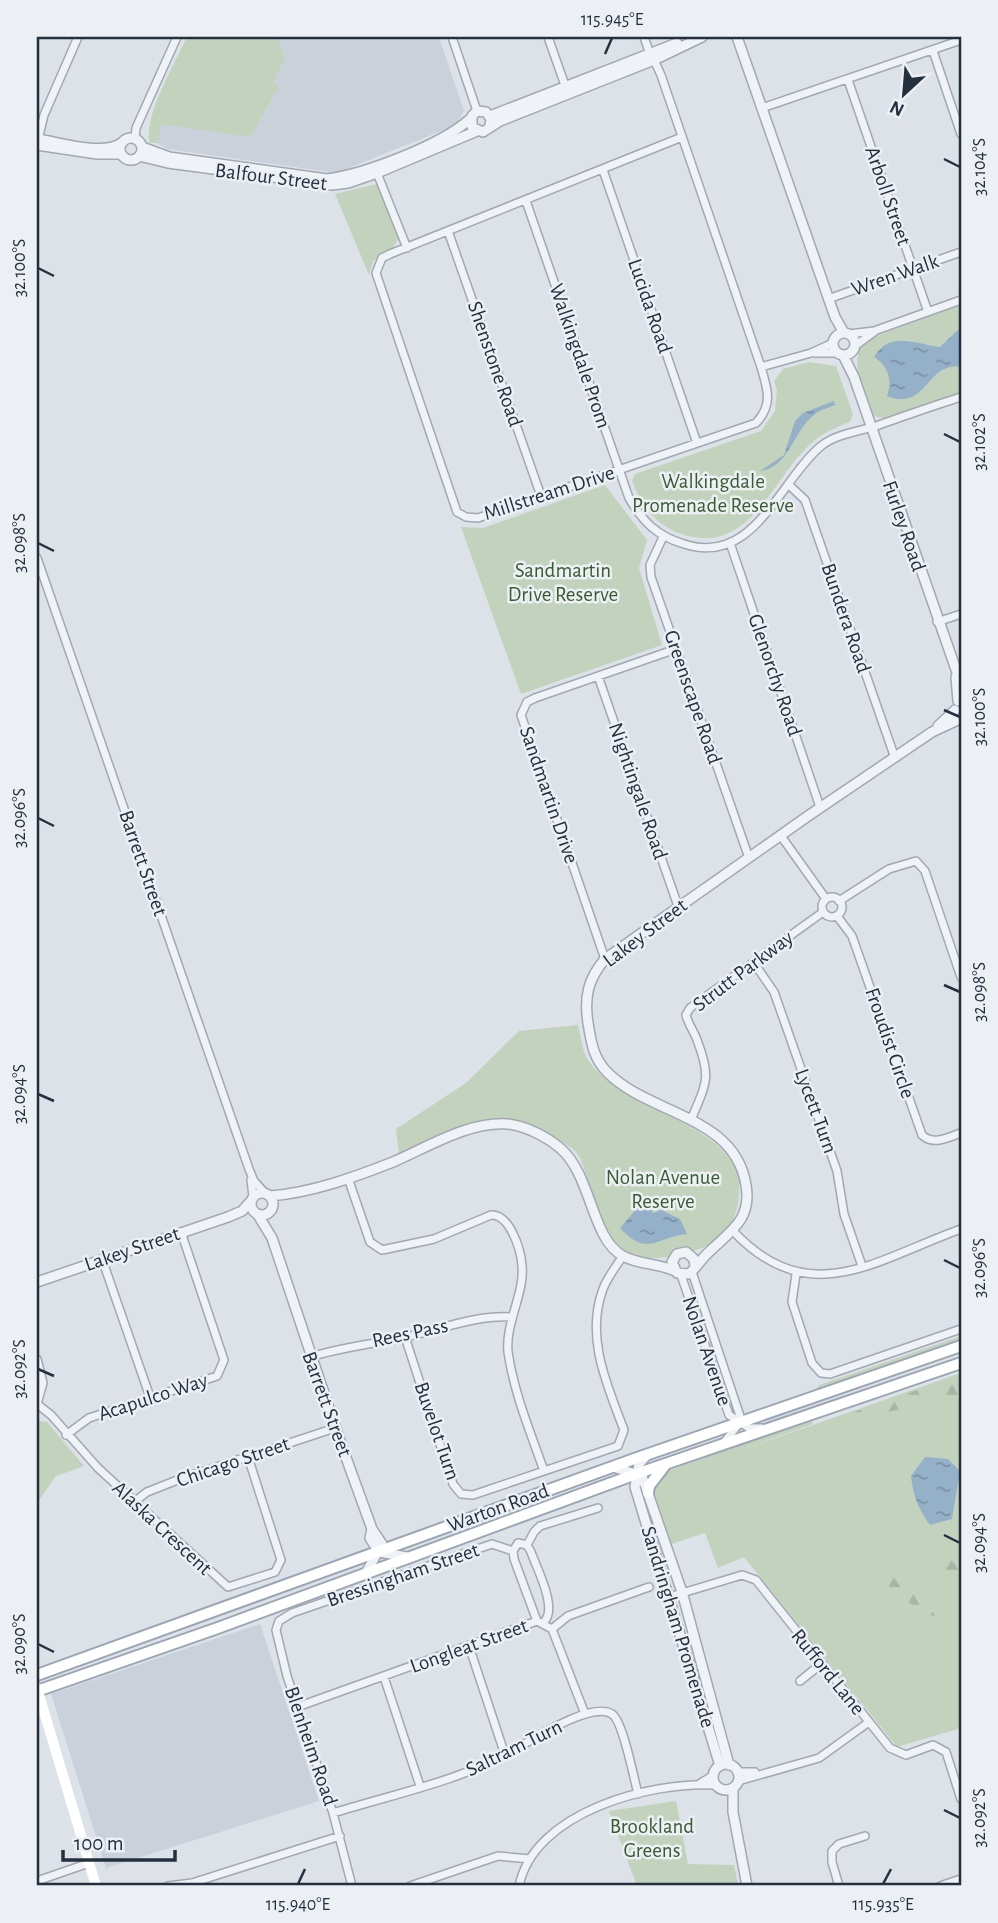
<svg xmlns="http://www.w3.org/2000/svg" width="998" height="1923" font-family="'Alegreya Sans',sans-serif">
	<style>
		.built { fill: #cad1da }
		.green { fill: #c3d2bd }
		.forest { fill: url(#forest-firs) }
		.water { fill: url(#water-ripples) }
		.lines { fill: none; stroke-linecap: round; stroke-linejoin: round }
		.minor-casing { stroke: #a2a8b2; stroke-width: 10 }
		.tertiary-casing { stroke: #a2a8b2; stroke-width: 12 }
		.primary-casing { stroke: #9ba6b4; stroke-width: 14 }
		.minor { stroke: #eff2f6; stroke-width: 7 }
		.tertiary { stroke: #eff2f6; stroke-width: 9 }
		.secondary { stroke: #fff; stroke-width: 10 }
		.primary { stroke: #fff; stroke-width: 10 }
		.ticks { fill: none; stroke: #25303f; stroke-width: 2.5 }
		.labels { text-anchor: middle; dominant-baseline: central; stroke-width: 5; stroke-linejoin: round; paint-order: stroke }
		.street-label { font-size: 21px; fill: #25303f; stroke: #ecf0f5 }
		.park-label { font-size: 21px; fill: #3b5b32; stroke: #ecf0f5 }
		.neatline { fill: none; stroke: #25303f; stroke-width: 2.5 }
		.ticks-label { font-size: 18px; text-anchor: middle; fill: #25303f }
	</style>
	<defs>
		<pattern id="forest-firs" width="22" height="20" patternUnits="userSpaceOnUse" patternTransform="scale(1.75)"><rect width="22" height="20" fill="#c3d2bd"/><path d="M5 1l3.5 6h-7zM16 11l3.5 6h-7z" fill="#a7b5a4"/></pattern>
		<pattern id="water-ripples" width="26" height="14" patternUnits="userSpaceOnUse" patternTransform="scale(1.75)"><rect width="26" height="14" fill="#95b1ca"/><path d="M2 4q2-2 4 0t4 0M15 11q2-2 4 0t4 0" fill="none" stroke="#7990a5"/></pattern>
	</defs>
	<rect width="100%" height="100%" fill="#dde1e8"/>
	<path class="built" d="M191,37H439L464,111L456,125L344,170L330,172L167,149L148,138Z
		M260,1624L319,1801L106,1868L51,1694Z"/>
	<path class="green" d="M187,37H277L285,58L273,83L279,86L250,137L161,124L158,143H150C142,119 176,61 187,37Z
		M377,184L399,238L392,249L373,261L369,275L335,194Z
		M958,306L961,308V393L886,419L874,416L857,374L858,350L876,336Z
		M809,362L836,366L853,414L850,422C839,426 825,432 816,439C771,475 751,562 676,532C654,523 640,503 632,481L635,474L761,431L775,411L777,390L774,381L783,369Z
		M605,485L647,540L639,568L662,645L521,694L461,527L483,528Z
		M578,1025C581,1036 582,1051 588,1060C619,1107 711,1118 736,1169C744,1187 737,1221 724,1235C709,1251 649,1266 629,1254C606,1240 600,1211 590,1187C586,1177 583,1160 576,1152C571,1146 560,1142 554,1138C500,1102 451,1129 399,1153L396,1129L466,1083L519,1031Z
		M961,1336V1342L814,1392L819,1385Z
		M961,1373V1728L897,1747L744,1557L718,1568L705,1533L668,1545L652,1491L660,1477L671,1470L811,1420L813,1424L713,1460Z
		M37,1421L47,1422L84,1466L56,1476L37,1503Z
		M676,1801L688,1864L734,1865L738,1886H637L609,1811Z"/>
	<path class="forest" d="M961,1375V1396C926,1402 891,1415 855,1415L851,1413Z
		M932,1553L961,1565V1582L924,1559L926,1554Z
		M882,1569L931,1607L936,1616L924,1614L880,1579L878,1575Z"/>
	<path class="water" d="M961,327V367C926,361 928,412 887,396C893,380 888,366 874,357C890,330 915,344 940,347Z
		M834,401L835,405C828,408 819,410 814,415C793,431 789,468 760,471L784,455L795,421L803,413Z
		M638,1207L651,1209L653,1213L661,1210L680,1219L687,1234C655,1237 648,1258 620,1228Z
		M925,1457L948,1459L960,1471L952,1519L930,1525C919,1510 913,1496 911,1476Z"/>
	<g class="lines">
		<defs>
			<path id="minor" d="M452,37L477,111
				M548,37L567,91
				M644,37L650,54
				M933,51L961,134
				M654,60L661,75L761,367C768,390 773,405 756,423L478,518L466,517L457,512L376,273L382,258L390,254L682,137
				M848,80L928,312
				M762,108L961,40
				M135,138L136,128L177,37
				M37,144L44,115L78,37
				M603,170L697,443
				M377,173L407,248
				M526,201L629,498C643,522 657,536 684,544C754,567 779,481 821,446C836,434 857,432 876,426C904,416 933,406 961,397
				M448,231L541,496
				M828,299L961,252
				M849,334L874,331L961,300
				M855,346L874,332
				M815,353H837
				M761,367L811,353L833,343
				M789,485L805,500L895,758
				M663,537L650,565L651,577L749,858
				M730,543L820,807
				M37,558L249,1169L254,1181L265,1193
				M937,622L961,614
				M598,676L678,906
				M781,836L826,899
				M822 907a10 10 0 1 1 20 0a10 10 0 1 1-20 0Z
				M839,901L889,869L916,861L925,871L961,977
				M837,916L852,936L922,1135C934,1146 948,1137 961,1133
				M605,959L521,715L527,702L535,698L676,649
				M754,963L774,992L837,1171L844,1214L862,1266
				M691,1120C706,1083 712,1079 697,1040C694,1031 688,1024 686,1015L690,1008L823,912
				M348,1178L370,1242L382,1250L434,1239L491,1215C510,1214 521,1250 522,1266C525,1292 505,1324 508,1352C514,1393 530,1431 544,1471
				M251,1180L253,1196
				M734,1232C810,1312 877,1259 961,1229
				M102,1259L150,1397
				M692,1272L740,1416L738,1425L726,1440
				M796,1274L792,1302L812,1363L821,1373L830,1374L961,1329
				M681,1275L729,1415L749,1428H762
				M405,1337L453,1484L461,1494L473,1495L618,1446L624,1430C607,1385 585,1337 603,1289C607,1278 616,1266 623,1256
				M310,1357C342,1347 373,1344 406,1337C442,1329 474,1315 512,1317
				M37,1359L43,1383L37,1404
				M37,1404L51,1415L98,1468L228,1587L275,1572L281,1560L248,1457
				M66,1435L89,1418L217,1376L224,1360L181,1232
				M134,1502L147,1492L180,1479L335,1428
				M527,1545L534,1532L540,1526L598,1508
				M669,1597L742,1575L756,1580L890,1748L906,1755L933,1745L946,1752L961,1799
				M537,1621L514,1559L513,1551L518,1543L527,1545L531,1552C537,1569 558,1608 544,1622
				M552,1629L568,1616L649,1587
				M469,1646L505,1755
				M384,1677L420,1786
				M800,1681L821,1664
				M297,1707L537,1621L552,1629L585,1714
				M737,1772H755
				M738,1781L819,1758L869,1722
				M699,1784L714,1775
				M333,1813C394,1794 460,1781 514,1750C534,1739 591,1701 612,1714C623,1721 634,1779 638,1794
				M37,1881L89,1863
				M168,1886L192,1883L340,1836
				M352,1886L333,1813L287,1676L276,1630L279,1621L292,1613L492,1544L513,1551
				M410,1886L498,1856L530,1859
				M519,1886C534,1812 651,1781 716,1785
				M839,1886L832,1862V1851L839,1844L865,1836
				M940,1886L961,1879"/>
			<path id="tertiary" d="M737,37L835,317L844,333
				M490,116L677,43
				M490,125L491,119L486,112L477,111L472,116V127L483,132L500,121L654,60L702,37
				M120 149a11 11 0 1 1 22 0a11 11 0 1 1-22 0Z
				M37,139C60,142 103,157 123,142
				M37,145L97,154H121
				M142,147L169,157L327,179C365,174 441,145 470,119
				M139,156L168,163L332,185L348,183L377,173L477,131
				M833 344a11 11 0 1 1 22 0a11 11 0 1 1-22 0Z
				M843,355L854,377L961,684
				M956,677L958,701
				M938,726L955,710
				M251 1204a11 11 0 1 1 22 0a11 11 0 1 1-22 0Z
				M270,1196C311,1193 355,1177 393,1162C428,1147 469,1121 508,1124C526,1126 547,1137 560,1148C592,1175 591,1239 623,1256C639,1265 659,1263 675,1271
				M258,1215L272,1238L340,1441L372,1529L382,1544L366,1573
				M695,1267L694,1259L686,1252L677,1254L672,1262L677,1273L689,1274C696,1268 702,1258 710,1251C731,1231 752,1219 746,1185C735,1115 649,1115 607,1072C593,1058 591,1041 588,1023C584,997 588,979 605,959L808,816L932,732L960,719
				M37,1282L228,1217L242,1211L250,1202
				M647,1455L639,1464L635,1487L720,1766
				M613,1467L642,1476L682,1592L729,1765
				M372,1529L370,1538L379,1552L407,1557
				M713 1777a13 13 0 1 1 26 0a13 13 0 1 1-26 0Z
				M733,1788V1812L747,1886"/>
			<path id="primary" d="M648,1493L649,1486L666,1464
				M37,1675L637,1458L961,1346
				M37,1691L215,1629L636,1474L961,1363"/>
		</defs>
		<use href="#minor" class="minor-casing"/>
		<use href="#tertiary" class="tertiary-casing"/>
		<use href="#primary" class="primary-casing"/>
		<use href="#minor" class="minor"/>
		<use href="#tertiary" class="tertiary"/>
		<path class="secondary" d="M37,1688L96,1886"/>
		<use href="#primary" class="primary"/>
	</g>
	<path class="ticks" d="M605,54L612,38M944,159L960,167M38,268L54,276M944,434L960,442M38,543L54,551M944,710L960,717M38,818L54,826M944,985L960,992M38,1094L54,1101M944,1260L960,1268M38,1369L54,1376M944,1535L960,1543M38,1644L54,1652M944,1810L960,1818M298,1884L305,1869M883,1884L891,1869"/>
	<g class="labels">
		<g class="street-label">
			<text transform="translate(271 177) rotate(7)">Balfour Street</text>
			<text transform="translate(888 196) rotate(71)">Arboll Street</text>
			<text transform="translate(895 275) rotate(-19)">Wren Walk</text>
			<text transform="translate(650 306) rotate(71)">Lucida Road</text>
			<text transform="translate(580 356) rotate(71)">Walkingdale Prom</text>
			<text transform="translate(495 364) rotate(71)">Shenstone Road</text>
			<text transform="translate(549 493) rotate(-18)">Millstream Drive</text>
			<text transform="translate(904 526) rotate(71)">Furley Road</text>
			<text transform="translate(846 618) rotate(71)">Bundera Road</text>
			<text transform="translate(775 675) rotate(71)">Glenorchy Road</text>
			<text transform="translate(693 697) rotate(71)">Greenscape Road</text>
			<text transform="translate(638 791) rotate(71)">Nightingale Road</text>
			<text transform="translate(549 795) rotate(71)">Sandmartin Drive</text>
			<text transform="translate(143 863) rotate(71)">Barrett Street</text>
			<text transform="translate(645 933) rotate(-37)">Lakey Street</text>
			<text transform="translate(743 971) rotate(-37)">Strutt Parkway</text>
			<text transform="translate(890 1043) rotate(71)">Froudist Circle</text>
			<text transform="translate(816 1111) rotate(70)">Lycett Turn</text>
			<text transform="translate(132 1249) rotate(-19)">Lakey Street</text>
			<text transform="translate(410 1333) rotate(-12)">Rees Pass</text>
			<text transform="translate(707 1351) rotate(71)">Nolan Avenue</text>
			<text transform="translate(153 1397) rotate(-18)">Acapulco Way</text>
			<text transform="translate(327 1404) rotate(70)">Barrett Street</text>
			<text transform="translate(437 1431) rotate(71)">Buvelot Turn</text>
			<text transform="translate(233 1462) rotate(-19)">Chicago Street</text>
			<text transform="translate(498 1508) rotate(-20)">Warton Road</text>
			<text transform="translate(162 1528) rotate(43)">Alaska Crescent</text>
			<text transform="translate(403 1575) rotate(-19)">Bressingham Street</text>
			<text transform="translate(678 1627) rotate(73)">Sandringham Promenade</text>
			<text transform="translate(469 1646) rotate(-20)">Longleat Street</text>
			<text transform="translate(828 1672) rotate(51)">Rufford Lane</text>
			<text transform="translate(311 1746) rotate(71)">Blenheim Road</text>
			<text transform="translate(514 1748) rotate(-26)">Saltram Turn</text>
		</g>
		<g class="park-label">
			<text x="713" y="481">Walkingdale<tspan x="713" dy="24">Promenade Reserve</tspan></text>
			<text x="563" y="570">Sandmartin<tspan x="563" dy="24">Drive Reserve</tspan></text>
			<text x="663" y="1177">Nolan Avenue<tspan x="663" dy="24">Reserve</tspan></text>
			<text x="652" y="1826">Brookland<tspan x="652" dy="24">Greens</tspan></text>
		</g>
	</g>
	<rect width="998" height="1923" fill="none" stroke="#ecf0f5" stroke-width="77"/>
	<g transform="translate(904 94) rotate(206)" stroke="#ecf0f5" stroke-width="5" paint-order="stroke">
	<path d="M0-5L12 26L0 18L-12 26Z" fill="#25303f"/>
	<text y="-10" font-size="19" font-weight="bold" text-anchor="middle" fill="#25303f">N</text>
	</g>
	<path d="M63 1850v10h112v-10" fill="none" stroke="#25303f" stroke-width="3.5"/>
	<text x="74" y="1850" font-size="21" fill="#25303f" stroke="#ecf0f5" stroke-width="5" paint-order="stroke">100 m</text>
	<rect x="38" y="38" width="922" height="1846" class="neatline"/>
	<g class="ticks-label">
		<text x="612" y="25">115.945°E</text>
		<text transform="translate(979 167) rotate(-90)" y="6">32.104°S</text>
		<text transform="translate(19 268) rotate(-90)" y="6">32.100°S</text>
		<text transform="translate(979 442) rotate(-90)" y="6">32.102°S</text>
		<text transform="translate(19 543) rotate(-90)" y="6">32.098°S</text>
		<text transform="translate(979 717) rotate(-90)" y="6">32.100°S</text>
		<text transform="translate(19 818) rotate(-90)" y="6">32.096°S</text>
		<text transform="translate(979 992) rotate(-90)" y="6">32.098°S</text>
		<text transform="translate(19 1094) rotate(-90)" y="6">32.094°S</text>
		<text transform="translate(979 1268) rotate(-90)" y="6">32.096°S</text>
		<text transform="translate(19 1369) rotate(-90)" y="6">32.092°S</text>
		<text transform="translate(979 1543) rotate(-90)" y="6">32.094°S</text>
		<text transform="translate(19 1644) rotate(-90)" y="6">32.090°S</text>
		<text transform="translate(979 1818) rotate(-90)" y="6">32.092°S</text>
		<text x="298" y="1910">115.940°E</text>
		<text x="883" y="1910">115.935°E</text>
	</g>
</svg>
